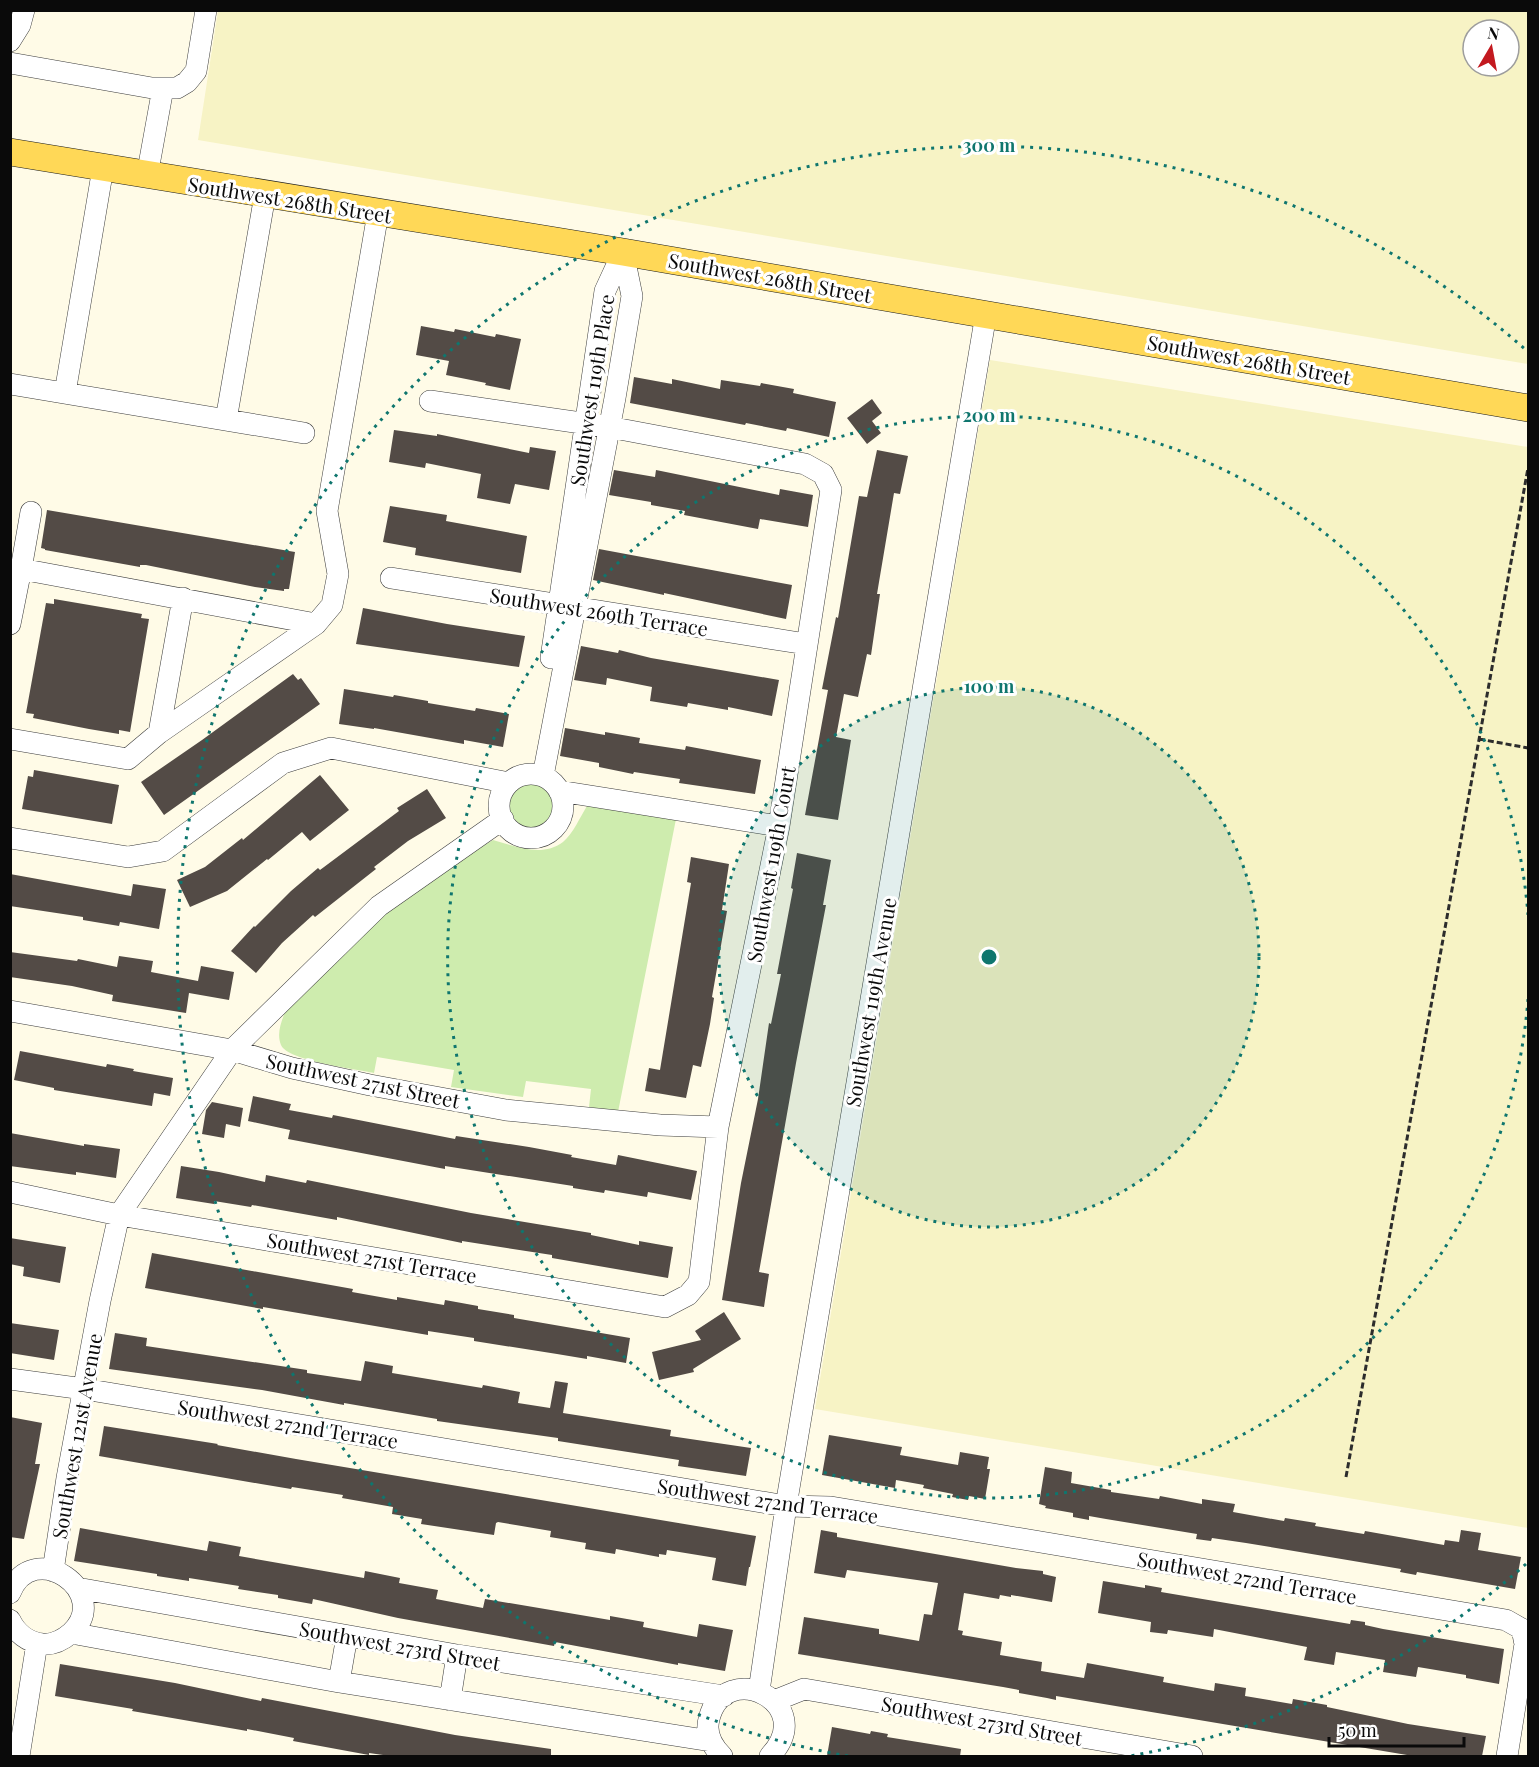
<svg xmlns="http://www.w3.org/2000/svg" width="1539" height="1767" font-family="'Playfair Display',serif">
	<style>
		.farmland { fill: #f7f3c5; fill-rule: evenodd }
		.green { fill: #ceecae }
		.building { fill: #534b46 }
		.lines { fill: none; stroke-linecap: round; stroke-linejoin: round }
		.minor-casing { stroke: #3d3d3d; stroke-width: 22 }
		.major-casing { stroke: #1b1b1b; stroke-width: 28 }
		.path { stroke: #2c2c2c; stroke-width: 3; stroke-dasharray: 6 3; stroke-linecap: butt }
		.minor { stroke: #fff; stroke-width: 21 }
		.major { stroke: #ffd857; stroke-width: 27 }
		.ring { fill: none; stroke: #0f766e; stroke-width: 3; stroke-dasharray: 3 6 }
		.labels { text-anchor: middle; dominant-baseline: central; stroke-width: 6; stroke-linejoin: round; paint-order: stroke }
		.street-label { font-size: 20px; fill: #0a0a0a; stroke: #fff }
		.centre { fill: #0f766e; stroke: #fff; stroke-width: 3 }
		.ring-label { font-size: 18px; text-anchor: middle; font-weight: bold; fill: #0f766e; stroke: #fff; stroke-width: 6; stroke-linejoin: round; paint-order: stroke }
	</style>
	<rect width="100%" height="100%" fill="#fffbe7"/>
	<path class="farmland" d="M218,11H1528V364L198,140ZM1473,30H1509V66H1473Z
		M990,360L1528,447V1528L815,1409Z"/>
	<path class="green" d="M509 806a24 24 0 1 1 48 0a24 24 0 1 1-48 0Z
		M587,806L676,819L618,1112L589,1107L591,1089L526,1081L523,1097L451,1087L454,1070L377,1057L374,1073C356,1069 288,1061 281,1045C276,1033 282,1019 287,1008L360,933L436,874L493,840C515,846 542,858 563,842C573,834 580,817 587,806Z"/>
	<path class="building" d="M421,326L454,332L455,329L495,337L496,334L521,339L510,390L485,385L486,383L446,375L449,361L416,355Z
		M634,377L672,384V379L720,389L721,380L760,386L761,383L794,389L793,393L836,402L829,437L787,428L786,431L746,423L745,425L630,403Z
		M872,399L882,413L872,421L881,433L867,444L847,418Z
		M394,430L437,436V434L529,453L530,447L556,451L549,490L515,484L510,504L477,498L481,474L426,463L425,468L389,462Z
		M877,450L908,456L900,494L894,493L879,582L877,594H880L871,655L867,654L858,697L844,694L836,737L851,740L838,820L805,815L828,690L822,689L836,617L838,618L859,496L867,497Z
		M614,470L655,477L656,470L779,495L780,489L813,495L808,527L760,519L758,529L684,515L685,511L651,505V502L609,495Z
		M390,506L447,515L446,521L527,536L521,573L415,555L416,548L383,542Z
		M47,510L295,552L289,589H284V591L255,587L146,565H140V567L45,550V549L41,548Z
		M599,549L792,585L786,619L664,593V595L593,580Z
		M54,599L142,614L141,618L149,619L130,732L119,730V734L89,729L33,718L34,714L26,713L46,603L54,604Z
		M363,608L447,624L525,636L519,667L356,644Z
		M581,646L618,653L619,650L651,658L779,680L772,716L728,707V710L688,703L687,707L650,701L652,687L607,678L606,685L574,680Z
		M293,674L298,680L301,678L320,704L164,815L141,782L202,740Z
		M344,689L393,697L394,695L428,701V703L475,711L476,708L509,714L503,747L464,740V744L374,728V729L339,724Z
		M565,728L605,735V732L640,738L639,743L685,750L686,746L761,760L755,794L679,783L680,779L634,772L633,774L599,767V763L560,756Z
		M34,770L119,785L112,824L22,809L28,776L33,777Z
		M320,775L349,810L310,841L302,832L268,860L267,859L227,891L190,907L177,880L205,867L242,838L243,840Z
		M427,789L446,818L408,841L374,867L376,869L315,917L313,915L282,943L256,973L231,951L254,926L255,927L291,891L318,868L320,870L399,811L397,808Z
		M797,853L831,860L823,905H826L796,1063L759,1272L769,1274L764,1307L722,1300L741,1183L758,1099L769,1023L771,1024L781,974H777L793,889L791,888Z
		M691,857L729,864L722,910L727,911L712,997L714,998L710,1024L701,1067L693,1065L686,1098L645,1091L649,1068L660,1070L691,883L687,882Z
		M10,874L131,896L133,884L166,889L159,929L120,922L119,926L83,920V917L10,906Z
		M10,952L77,961L78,959L117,967L119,956L153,961L151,972L198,981L201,966L234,972L229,1000L189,993L186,1013L112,1001L113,995L72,986L10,977Z
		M20,1051L106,1067L107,1064L134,1069L133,1071L173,1078L170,1096L154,1093L152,1106L54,1090V1088L14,1080Z
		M253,1096L291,1104L289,1110L332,1118L333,1115L455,1139L456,1136L529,1147L572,1155L571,1157L616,1165L618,1155L697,1171L691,1200L648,1192L647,1197L605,1190L604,1193L573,1188V1186L445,1166V1169L288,1139L290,1130L248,1121Z
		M212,1102L243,1108L240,1127L226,1124L224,1138L202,1134L206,1110Z
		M10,1133L84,1146V1144L120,1149L116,1178L76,1172V1175L10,1166Z
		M181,1166L219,1172L265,1182L266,1175L306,1183L307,1180L471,1213L591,1233V1235L639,1245V1241L673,1247L668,1278L552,1258V1255L462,1241V1243L337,1217V1220L252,1205L251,1207L214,1201V1204L176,1198Z
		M10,1238L66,1247L60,1283L23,1276L24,1267L10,1264Z
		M152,1253L353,1289L352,1292L397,1300V1297L444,1305L445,1300L478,1306V1309L514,1315V1318L630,1338L626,1363L587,1356V1359L557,1354L474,1341V1338L428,1331V1335L263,1307V1309L145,1288Z
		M724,1312L741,1339L693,1369L694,1372L659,1380L652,1352L701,1340L695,1331Z
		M10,1323L59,1330L54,1360L10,1353Z
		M115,1333L147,1338L146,1346L307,1370V1373L361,1381L365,1361L393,1366L392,1373L482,1388L483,1385L520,1392L518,1403L550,1408L555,1381L568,1383L563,1413L671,1430L670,1436L751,1448L746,1476L678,1466L679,1460L558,1441V1438L437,1421V1419L344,1403V1405L262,1390L109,1369Z
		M10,1417L42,1423L35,1464H40L24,1539L10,1537Z
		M104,1426L218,1444L217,1445L296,1459L756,1536L750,1567H749L746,1586L712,1580L716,1558L667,1550L666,1555L659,1554V1557L616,1549L615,1554L585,1549L586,1543L550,1537L551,1531L498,1522L496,1523L494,1535L421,1524L422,1519L392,1514L393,1507L342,1498L343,1495L292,1487L291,1489L261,1484L99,1456Z
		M829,1435L902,1447L900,1455L958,1465L960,1452L989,1457L987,1469H990L985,1499L969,1496L968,1500L952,1497L953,1494L923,1488L924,1485L896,1480L895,1488L822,1475Z
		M1045,1467L1072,1472L1071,1483L1111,1490V1492L1159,1499L1160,1496L1202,1504V1499L1235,1504L1233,1512L1284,1521L1285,1518L1316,1523L1315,1526L1364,1534L1365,1531L1444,1545L1445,1540L1459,1542L1461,1530L1481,1533L1478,1550L1521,1557L1515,1589L1417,1572L1416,1575L1400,1572L1401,1569L1246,1543L1212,1538L1211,1541L1196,1539L1197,1534L1106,1519L1089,1516V1520L1073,1517V1513L1045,1508L1046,1506L1039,1504Z
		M80,1528L207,1551L209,1541L241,1547L239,1556L364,1578L365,1571L400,1578L399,1583L438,1590L436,1599L483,1608L485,1599L610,1620V1616L644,1622L643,1627L697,1637L699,1624L733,1630L725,1671L678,1663V1665L555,1642L554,1646L398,1618L313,1599L312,1604L278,1598V1595L238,1589L239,1586L189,1578V1581L157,1576V1574L74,1561Z
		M821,1530L837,1533V1537L1016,1568L1043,1571V1574L1056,1577L1052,1602L1011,1595V1597L1000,1595L999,1599L964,1593L958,1630L963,1631L962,1635L1002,1642L1000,1655L1042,1662L1041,1671L1084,1678L1087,1663L1164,1677L1163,1682L1214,1691L1215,1683L1246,1688L1245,1696L1292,1704L1293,1699L1327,1705V1707L1408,1724L1486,1736L1482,1756H1413L1056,1696V1700L1047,1698L1019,1693V1690L1003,1687L798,1654L804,1617L879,1629V1634L919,1641L924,1614L932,1615L938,1583L847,1570L845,1578L814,1573Z
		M1103,1581L1145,1588V1585L1162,1588L1161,1592L1350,1624L1351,1620L1365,1622V1625L1383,1629L1504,1649L1499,1684L1466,1678V1675L1418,1667L1416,1677L1383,1672L1385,1660L1336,1652L1334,1665L1304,1660L1307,1647L1214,1629L1213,1637L1168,1630L1167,1634L1150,1632L1151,1622L1098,1613Z
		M60,1664L175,1683L261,1701L262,1698L455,1735L551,1749V1756H390L369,1753V1755L293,1741L294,1738L247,1729V1731L132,1711L133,1709L55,1696Z
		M832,1727L870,1734L871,1731L888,1734L887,1737L961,1749L960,1756H827Z"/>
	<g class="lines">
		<defs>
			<path id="minor" d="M10,41L20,25L24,10
				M10,63L152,88H177L187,82L196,71L206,10
				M147,176L163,88
				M10,384L304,433
				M65,393L103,168
				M226,420L265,195
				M21,569L31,512
				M391,578L806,644
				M10,624L21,569L316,624
				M551,658L605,291L623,252
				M159,733L183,598
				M10,739L128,759L159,733L316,624L332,605L338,574L327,511L378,213
				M499 806a32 32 0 1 1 64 0a32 32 0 1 1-64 0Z
				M543,776L615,398L632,296L623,252
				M559,791L779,826
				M10,838L128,857L163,851L283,763L331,748L509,783
				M10,1011L232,1050L292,1068L370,1085L506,1110L660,1125L718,1127
				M10,1192L119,1215L665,1307L688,1295L699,1282L718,1127L779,826L831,490L823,474L805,464L609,427L430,401
				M10,1379L84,1389L786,1506L831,1507L1506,1620L1522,1629L1525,1644L1507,1756
				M53,1571L67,1478L100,1301L119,1215L232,1050L379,906L503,819
				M77,1588L457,1655L724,1696
				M10,1593C33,1536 114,1593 71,1633C63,1640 53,1645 42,1644C28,1642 16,1633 10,1620
				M71,1633L339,1682L711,1741
				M339,1682L347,1636
				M759,1691L786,1506L986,314
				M450,1700L457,1655
				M774,1701L804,1689L1192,1756
				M19,1756L37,1643
				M722,1756C712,1746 705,1734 709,1719C724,1657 820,1703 770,1756"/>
			<path id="major" d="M10,152L623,252L1528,408"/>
		</defs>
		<use href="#minor" class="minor-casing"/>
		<use href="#major" class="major-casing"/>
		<path class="path" d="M1479,739L1528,748
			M1346,1477L1528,468"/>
		<use href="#minor" class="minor"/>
		<use href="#major" class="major"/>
	</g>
	<circle cx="989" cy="957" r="270" fill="#0f766e" fill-opacity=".12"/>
	<g class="ring">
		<circle cx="989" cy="957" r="270"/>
		<path d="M1528 999A541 541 0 1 1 1528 915"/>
		<path d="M1526 1564A811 811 0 0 1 1130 1756M848 1756A811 811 0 1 1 1526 350"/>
	</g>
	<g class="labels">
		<g class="street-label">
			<text transform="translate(290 199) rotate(9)">Southwest 268th Street</text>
			<text transform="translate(770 277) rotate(10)">Southwest 268th Street</text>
			<text transform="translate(1249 359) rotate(10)">Southwest 268th Street</text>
			<text transform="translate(591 390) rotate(-81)">Southwest 119th Place</text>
			<text transform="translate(599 611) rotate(9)">Southwest 269th Terrace</text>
			<text transform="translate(770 864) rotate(-80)">Southwest 119th Court</text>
			<text transform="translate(870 1002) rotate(-80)">Southwest 119th Avenue</text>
			<text transform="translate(363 1080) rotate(12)">Southwest 271st Street</text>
			<text transform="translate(372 1257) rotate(10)">Southwest 271st Terrace</text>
			<text transform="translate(288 1423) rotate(9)">Southwest 272nd Terrace</text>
			<text transform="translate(76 1436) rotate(-80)">Southwest 121st Avenue</text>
			<text transform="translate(768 1500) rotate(8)">Southwest 272nd Terrace</text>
			<text transform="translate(1247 1577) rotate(10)">Southwest 272nd Terrace</text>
			<text transform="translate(400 1645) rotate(10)">Southwest 273rd Street</text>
			<text transform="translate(982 1720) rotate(10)">Southwest 273rd Street</text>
		</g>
	</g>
	<circle cx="989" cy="957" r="9" class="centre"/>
	<g class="ring-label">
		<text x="989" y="152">300 m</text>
		<text x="989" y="422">200 m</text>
		<text x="989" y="693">100 m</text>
	</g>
	<rect width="1539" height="1767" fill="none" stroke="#0a0a0a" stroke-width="24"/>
	<g transform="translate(1491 48) rotate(10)"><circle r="28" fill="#ffffff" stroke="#9d9d9d" stroke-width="1.5"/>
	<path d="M0-4.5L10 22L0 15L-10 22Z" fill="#c3191f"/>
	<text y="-9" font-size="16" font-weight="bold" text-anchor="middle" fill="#0a0a0a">N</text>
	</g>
	<path d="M1329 1737v9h135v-9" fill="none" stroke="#0a0a0a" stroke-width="3"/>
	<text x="1338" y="1737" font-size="18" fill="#0a0a0a" stroke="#ffffff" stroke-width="4.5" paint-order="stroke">50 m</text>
</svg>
